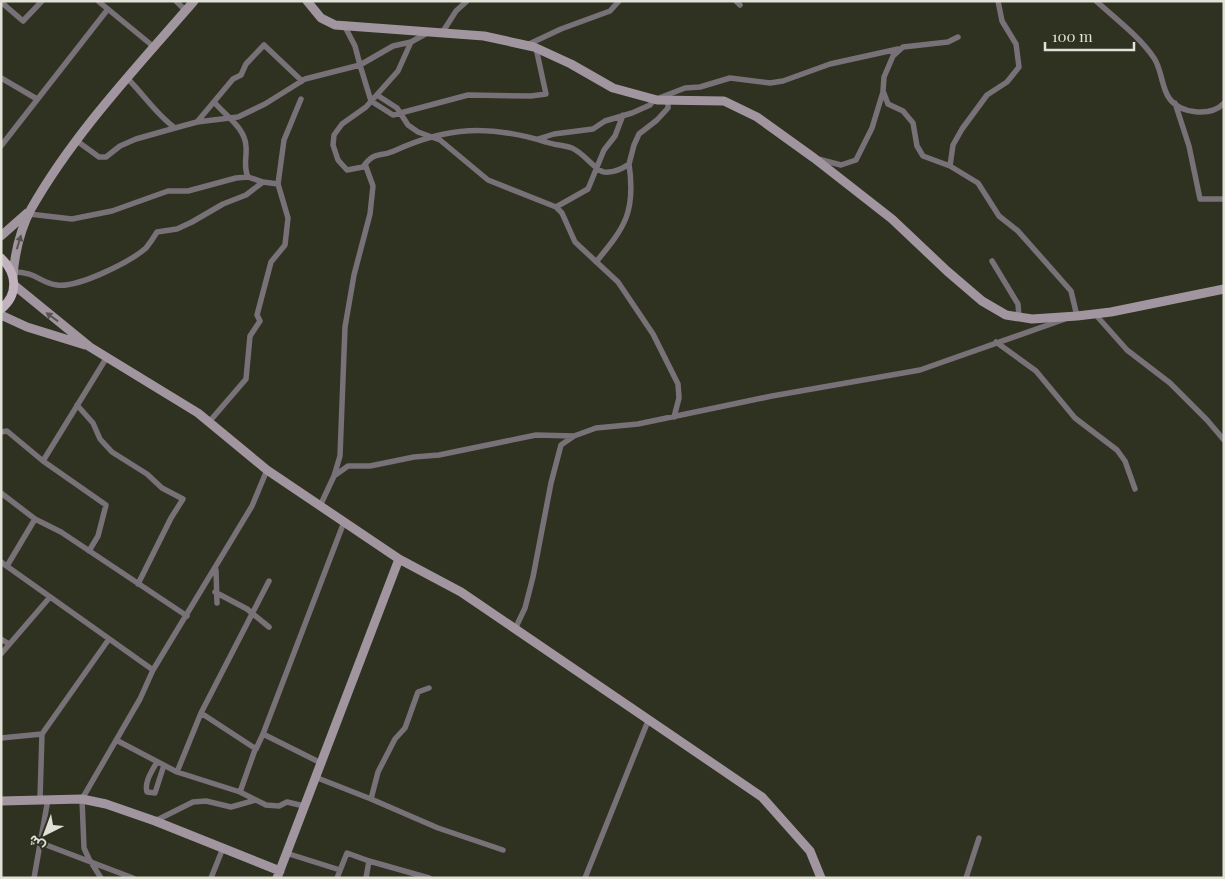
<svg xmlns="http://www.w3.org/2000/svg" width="1225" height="879" font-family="'Playfair Display',Vazirmatn,serif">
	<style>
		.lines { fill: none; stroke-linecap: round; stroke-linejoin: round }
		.street { stroke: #787177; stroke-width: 5.5 }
		.secondary { stroke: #a1969f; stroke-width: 9 }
		.primary { stroke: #c1b2be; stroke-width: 9 }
		.oneway { fill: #57544d }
	</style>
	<rect width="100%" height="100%" fill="#2f3121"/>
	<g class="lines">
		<path class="street" d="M98,1L154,47
			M176,1L186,11
			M736,1L740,5
			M1096,1C1115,18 1140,37 1154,58C1162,70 1161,86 1169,98C1180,114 1211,117 1224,103
			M1,2L23,21L42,1
			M344,25L355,46L360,65L393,46L411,42
			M429,32L411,42L398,71L366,107L342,124L334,135L333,145L338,160L347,170L363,167C375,150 378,158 394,151C448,126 490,125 546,142C554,145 563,145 572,148C584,153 596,171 604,172C614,173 622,169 629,164L634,145L639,134L657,120L668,108V101
			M442,33L456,11L467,1
			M958,37L948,42L903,47L893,56L884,77L883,91L888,104L903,111L913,123L917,146L923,156L950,166L978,183L999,216L1018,231L1071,291L1077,316L1074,317
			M527,45L561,29L610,11L619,1
			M1,78L37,99
			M128,79C144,95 156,114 175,128L197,122L238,117L265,104L305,79L360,65L371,101L393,115L468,95L531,96L546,94L536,48
			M377,95L397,108L408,125L418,132L440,140L488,180L556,207L588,189L604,150L615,136L623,115
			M215,103C226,116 245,128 246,146C247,158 243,166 248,177
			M1175,103L1189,146L1200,199H1224
			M197,122L233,79L241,75L246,64L264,45L302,81
			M538,139L554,134L593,129L605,121L632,113L650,105L654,100L685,88L700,87L730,78L770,83L783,81L830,64L898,49
			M77,141L99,157H106L120,146L136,139L175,128
			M1,146L108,9
			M818,159L841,165L856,160L872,128L883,92
			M950,166L953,145L962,129L987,95L1007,82L1019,67L1016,44L1002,21L998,1
			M556,207L562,213L575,242L618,282L653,334L678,384L679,398L674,417
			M29,214L72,219L112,211L168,191H188L236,178L248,177L263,182
			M992,261L1018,304L1019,317
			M596,262C625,227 636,212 629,164
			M13,272C37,272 40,283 57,285C78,288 130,262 146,248C150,243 154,237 157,232L177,229L192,222L223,204L246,195L263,182L278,184
			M1095,314L1127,350L1170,383L1207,420L1224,440
			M996,342L1036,371L1075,418L1117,450L1125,461L1135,489
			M77,405L93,423L100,439L112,452L147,474L162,488L183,499L171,518L138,584
			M209,422L246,379L250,336L260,321L257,315L271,262L285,245L288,218L278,184L284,140L301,99
			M1,432L7,431L43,461
			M334,476L340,456L345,327L354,275L370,214L373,186L365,164
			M1,493L35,519L61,532L187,616
			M320,506L334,476L348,466H370L414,457L439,455L536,435L574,436
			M89,551L98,536L106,505L43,461L107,357
			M1,562L153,670
			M7,566L35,519
			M216,570L217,603
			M215,592L247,609L269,627
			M515,629L525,608L533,577L551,483L561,445L574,436L596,428L638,424L772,396L920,370L1065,319
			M1,639L9,644
			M1,654L50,597
			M201,713L269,581
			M263,734L344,522
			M1,738L42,734
			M116,740L177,772L201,713L256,749L263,734L321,763
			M157,762C152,771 144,782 147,792L155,793L164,765
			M177,772L240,792L256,747
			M315,777L371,799L378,772L395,739L405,728L418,692L429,688
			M240,792L266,805L279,806L287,802L304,806
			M40,799L42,734L109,639
			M371,799L438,828L503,850
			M155,821L193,802L206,801L231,807L256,800
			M41,843L133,878
			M286,853L340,870
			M34,878L48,799
			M101,878L89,859L84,848L82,799L140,699L153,670L252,506L267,470
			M211,878L223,848
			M337,878L347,853L369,861L429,878
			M366,878L369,861
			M585,878L648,721
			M966,878L979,838"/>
		<path class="secondary" d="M307,1L321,18L335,25L484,36L534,47L571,64L613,88L657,100L724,101L757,117L814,158L892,219L947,271L982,301L1006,315L1032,319L1077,316L1111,312L1224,289
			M1,236L27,213
			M13,275C15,252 20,230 31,209C74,133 137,67 194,1
			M14,285L90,347L198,413L267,470L399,559L461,592L762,797L810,851L821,878
			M1,315L27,327L85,345
			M1,801L82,799L106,804L155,821L280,871
			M277,878L399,559"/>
		<path class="primary" d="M1,258C17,273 19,294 1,309"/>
	</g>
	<defs><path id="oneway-solid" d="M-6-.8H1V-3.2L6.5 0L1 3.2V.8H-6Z" transform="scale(1.25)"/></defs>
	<g class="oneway">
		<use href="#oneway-solid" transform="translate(19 242) rotate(-73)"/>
		<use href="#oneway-solid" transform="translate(52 317) rotate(-144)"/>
	</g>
	<rect width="1225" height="879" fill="none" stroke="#e0e2d7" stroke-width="5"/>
	<g transform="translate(45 834) rotate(222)" stroke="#2f3121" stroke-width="4" paint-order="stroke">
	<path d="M0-4L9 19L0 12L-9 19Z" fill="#e0e2d7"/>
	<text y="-8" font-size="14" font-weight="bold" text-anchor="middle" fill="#e0e2d7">ش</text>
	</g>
	<path d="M1045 42v8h89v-8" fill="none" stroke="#e0e2d7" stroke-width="2.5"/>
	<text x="1052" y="42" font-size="15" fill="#e0e2d7" stroke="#2f3121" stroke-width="4" paint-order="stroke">100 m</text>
</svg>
